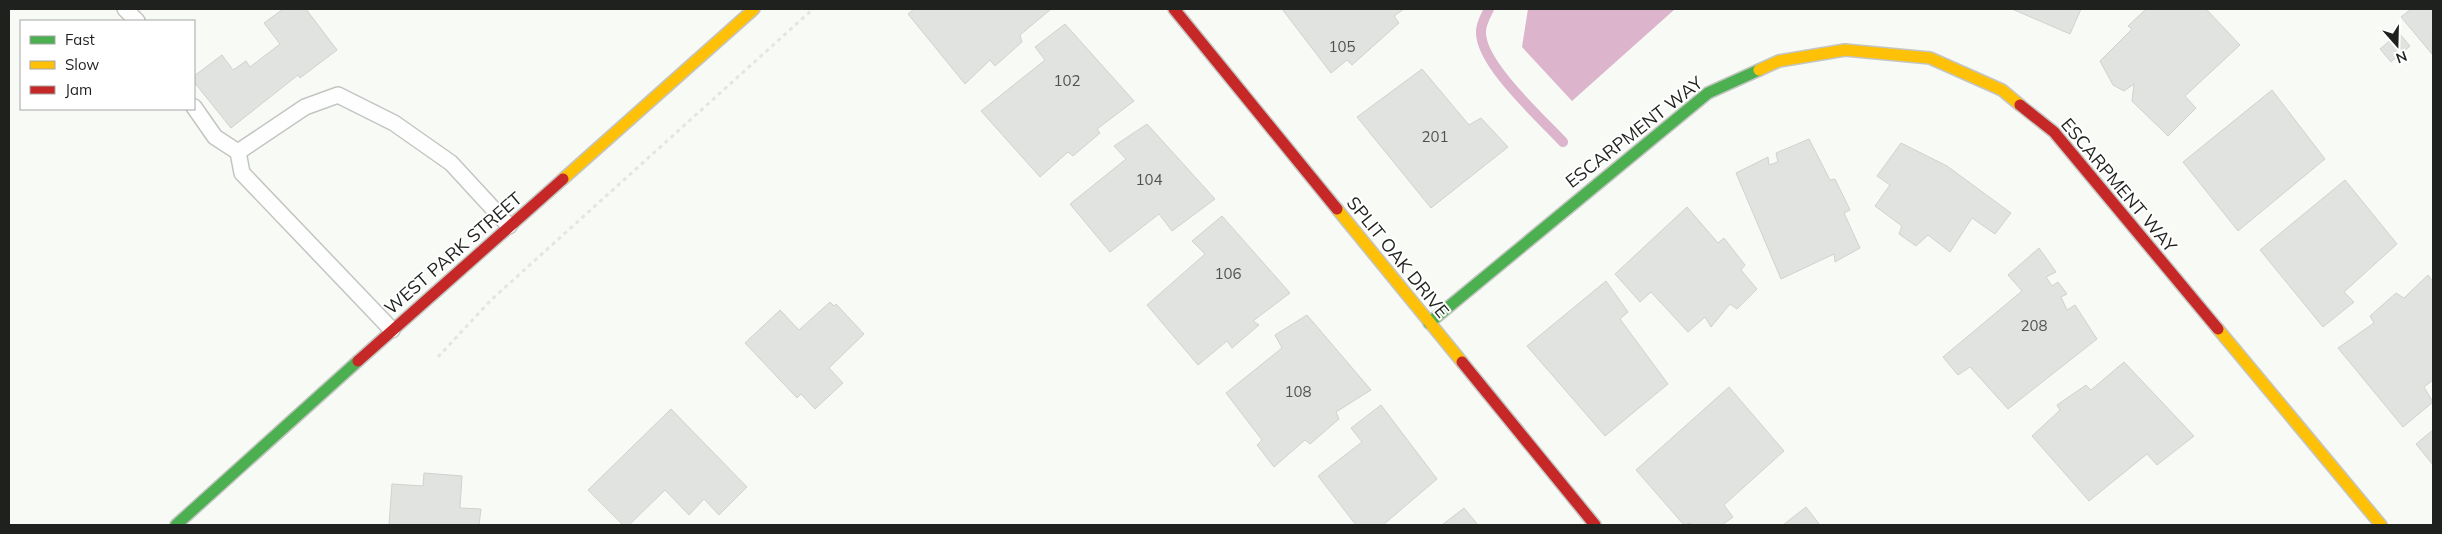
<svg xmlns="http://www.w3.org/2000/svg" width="2442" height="534" font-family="Mulish,sans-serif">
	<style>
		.water { fill: #dcb4cb }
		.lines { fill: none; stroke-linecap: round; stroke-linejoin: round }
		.stream { stroke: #dcb4cb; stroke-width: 10 }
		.building { fill: #e0e3df; stroke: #d0d2cf }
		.lane-casing { stroke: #c3c5c2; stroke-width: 18 }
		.fast-casing { stroke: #c3c5c2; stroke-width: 14 }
		.slow-casing { stroke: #c3c5c2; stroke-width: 14 }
		.jam-casing { stroke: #c3c5c2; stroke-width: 14 }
		.path { stroke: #e4e5e4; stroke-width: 3; stroke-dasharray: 4 4; stroke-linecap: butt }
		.lane { stroke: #fefefe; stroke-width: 15 }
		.fast { stroke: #4caf50; stroke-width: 11 }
		.slow { stroke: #ffc107; stroke-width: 11 }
		.jam { stroke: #c62828; stroke-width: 11 }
		.labels { text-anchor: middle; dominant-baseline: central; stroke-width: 4; stroke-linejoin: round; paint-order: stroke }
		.number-label { font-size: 15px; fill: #50524f }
		.street-label { font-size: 18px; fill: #1f211e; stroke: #fff }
	</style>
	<rect width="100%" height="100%" fill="#f7faf5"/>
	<path class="water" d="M1528,9H1675L1572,101L1522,47Z"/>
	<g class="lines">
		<path class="stream" d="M1489,9C1486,15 1481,24 1481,31C1479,63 1541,118 1563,142"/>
	</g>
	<path class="building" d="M283,9H306L337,50L300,78L298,75L231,128L194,82V76L222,55L233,70L246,61L250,67L280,44L264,23Z
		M914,9H1051L1020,35L1022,42L995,66L990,60L965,84L908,14Z
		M1282,9H1404L1394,16L1399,23L1352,65L1347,60L1331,73Z
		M2012,9H2081L2070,34Z
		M2146,9H2206L2240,45L2185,96L2196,108L2168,136L2132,101L2134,84L2124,91L2113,85L2100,61L2132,29L2128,26Z
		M2411,9H2433L2432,54L2401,17Z
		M1065,24L1134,101L1097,129L1100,133L1073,156L1068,152L1040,177L981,111L1045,60L1035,47Z
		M2399,33L2410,46L2391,62L2380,49Z
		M1422,69L1469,125L1481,118L1508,147L1431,208L1357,117Z
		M2272,90L2325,159L2238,231L2183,162Z
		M1147,124L1215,199L1172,231L1159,214L1110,252L1070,204L1126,159L1114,146Z
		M1809,139L1830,180L1835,179L1850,210L1844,213L1860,248L1835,262L1834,254L1781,279L1736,173L1768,157L1769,165L1778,162L1776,153Z
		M1901,143L1947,166L2011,213L1995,234L1972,218L1950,252L1928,235L1916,246L1899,234L1902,226L1875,206L1890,185L1877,176Z
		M2345,180L2397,244L2344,292L2354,302L2323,327L2260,250Z
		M1687,207L1718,243L1724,238L1745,265L1741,270L1757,289L1737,309L1730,304L1711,327L1705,317L1688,332L1651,292L1640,302L1615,274Z
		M1222,216L1290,293L1253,321L1259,325L1232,348L1227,341L1198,365L1147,305L1205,254L1192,241Z
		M2039,248L2056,272L2046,277L2052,286L2058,282L2067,294L2061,297L2067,310L2075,305L2097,339L2008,409L1970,367L1958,375L1943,357L2022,291L2008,275Z
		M2428,275L2433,282V380L2424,387L2433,402L2403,427L2338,348L2374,323L2370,316L2396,293L2404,298Z
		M1606,281L1628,312L1620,319L1668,384L1605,436L1527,346Z
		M830,302L834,306L836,304L864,334L829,368L843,383L815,409L801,394L797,398L745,343L780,310L799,330Z
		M1307,315L1371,390L1336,412L1339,419L1310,444L1305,440L1274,467L1257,445L1262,440L1226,393L1282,348L1275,335Z
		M2124,362L2194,436L2157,465L2147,454L2089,501L2032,436L2060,410L2057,405L2086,385L2091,390Z
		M1729,387L1784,451L1724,505L1733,517L1722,525H1692L1690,523L1684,525L1636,470Z
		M1381,405L1437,479L1383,525H1356L1318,476L1362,442L1351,428Z
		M671,409L747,487L719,515L704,499L689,515L665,490L629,525H623L588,490Z
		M2433,430V465L2416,444Z
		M424,473L462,476L460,508L481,509L479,525H389L392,484L423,486Z
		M1806,507L1820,525H1783Z
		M1464,508L1478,525H1442Z"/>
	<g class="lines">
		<defs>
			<path id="lane" d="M125,9L137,21
				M194,107L215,137L238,152L305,107L338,95L394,123L451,163L509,226
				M238,152L242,173L392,330"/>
			<path id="fast" d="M1429,323L1708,93L1759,70
				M176,525L358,361"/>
			<path id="slow" d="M1759,70L1779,61L1845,50L1930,58L2002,90L2020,105
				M563,179L754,9
				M1337,209L1462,362
				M2218,329L2381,525"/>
			<path id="jam" d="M1174,9L1337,209
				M2020,105L2054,132L2218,329
				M358,361L563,179
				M1462,362L1595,525"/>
		</defs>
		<use href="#lane" class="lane-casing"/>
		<use href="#fast" class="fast-casing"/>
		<use href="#slow" class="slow-casing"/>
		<use href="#jam" class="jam-casing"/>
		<path class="path" d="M438,357L491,300L813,9"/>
		<use href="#lane" class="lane"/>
		<use href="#fast" class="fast"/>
		<use href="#slow" class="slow"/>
		<use href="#jam" class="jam"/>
	</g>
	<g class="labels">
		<g class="number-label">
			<text x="1342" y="46">105</text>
			<text x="1067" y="80">102</text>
			<text x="1435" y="136">201</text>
			<text x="1149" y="179">104</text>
			<text x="1228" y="273">106</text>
			<text x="2034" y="325">208</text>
			<text x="1298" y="391">108</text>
		</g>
		<g class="street-label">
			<text transform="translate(1634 132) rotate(-38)">ESCARPMENT WAY</text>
			<text transform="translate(2119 185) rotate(50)">ESCARPMENT WAY</text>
			<text transform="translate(453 253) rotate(-41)">WEST PARK STREET</text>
			<text transform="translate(1398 257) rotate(51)">SPLIT OAK DRIVE</text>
		</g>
	</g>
	<rect width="2442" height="534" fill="none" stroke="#1f211e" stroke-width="20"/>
	<rect x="20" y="20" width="175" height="90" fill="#ffffff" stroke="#a5a6a5"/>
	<rect x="30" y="36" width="25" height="8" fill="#4caf50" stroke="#a5a6a5"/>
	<text x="65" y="45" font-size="15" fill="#1f211e">Fast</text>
	<rect x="30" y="61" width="25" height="8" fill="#ffc107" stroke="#a5a6a5"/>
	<text x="65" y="70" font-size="15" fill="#1f211e">Slow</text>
	<rect x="30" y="86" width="25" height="8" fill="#c62828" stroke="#a5a6a5"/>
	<text x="65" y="95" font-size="15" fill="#1f211e">Jam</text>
	<g transform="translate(2397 45) rotate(160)" stroke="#ffffff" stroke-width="4" paint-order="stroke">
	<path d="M0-4L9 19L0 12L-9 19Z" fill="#1f211e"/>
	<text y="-8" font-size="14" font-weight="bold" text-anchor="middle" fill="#1f211e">N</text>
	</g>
</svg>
